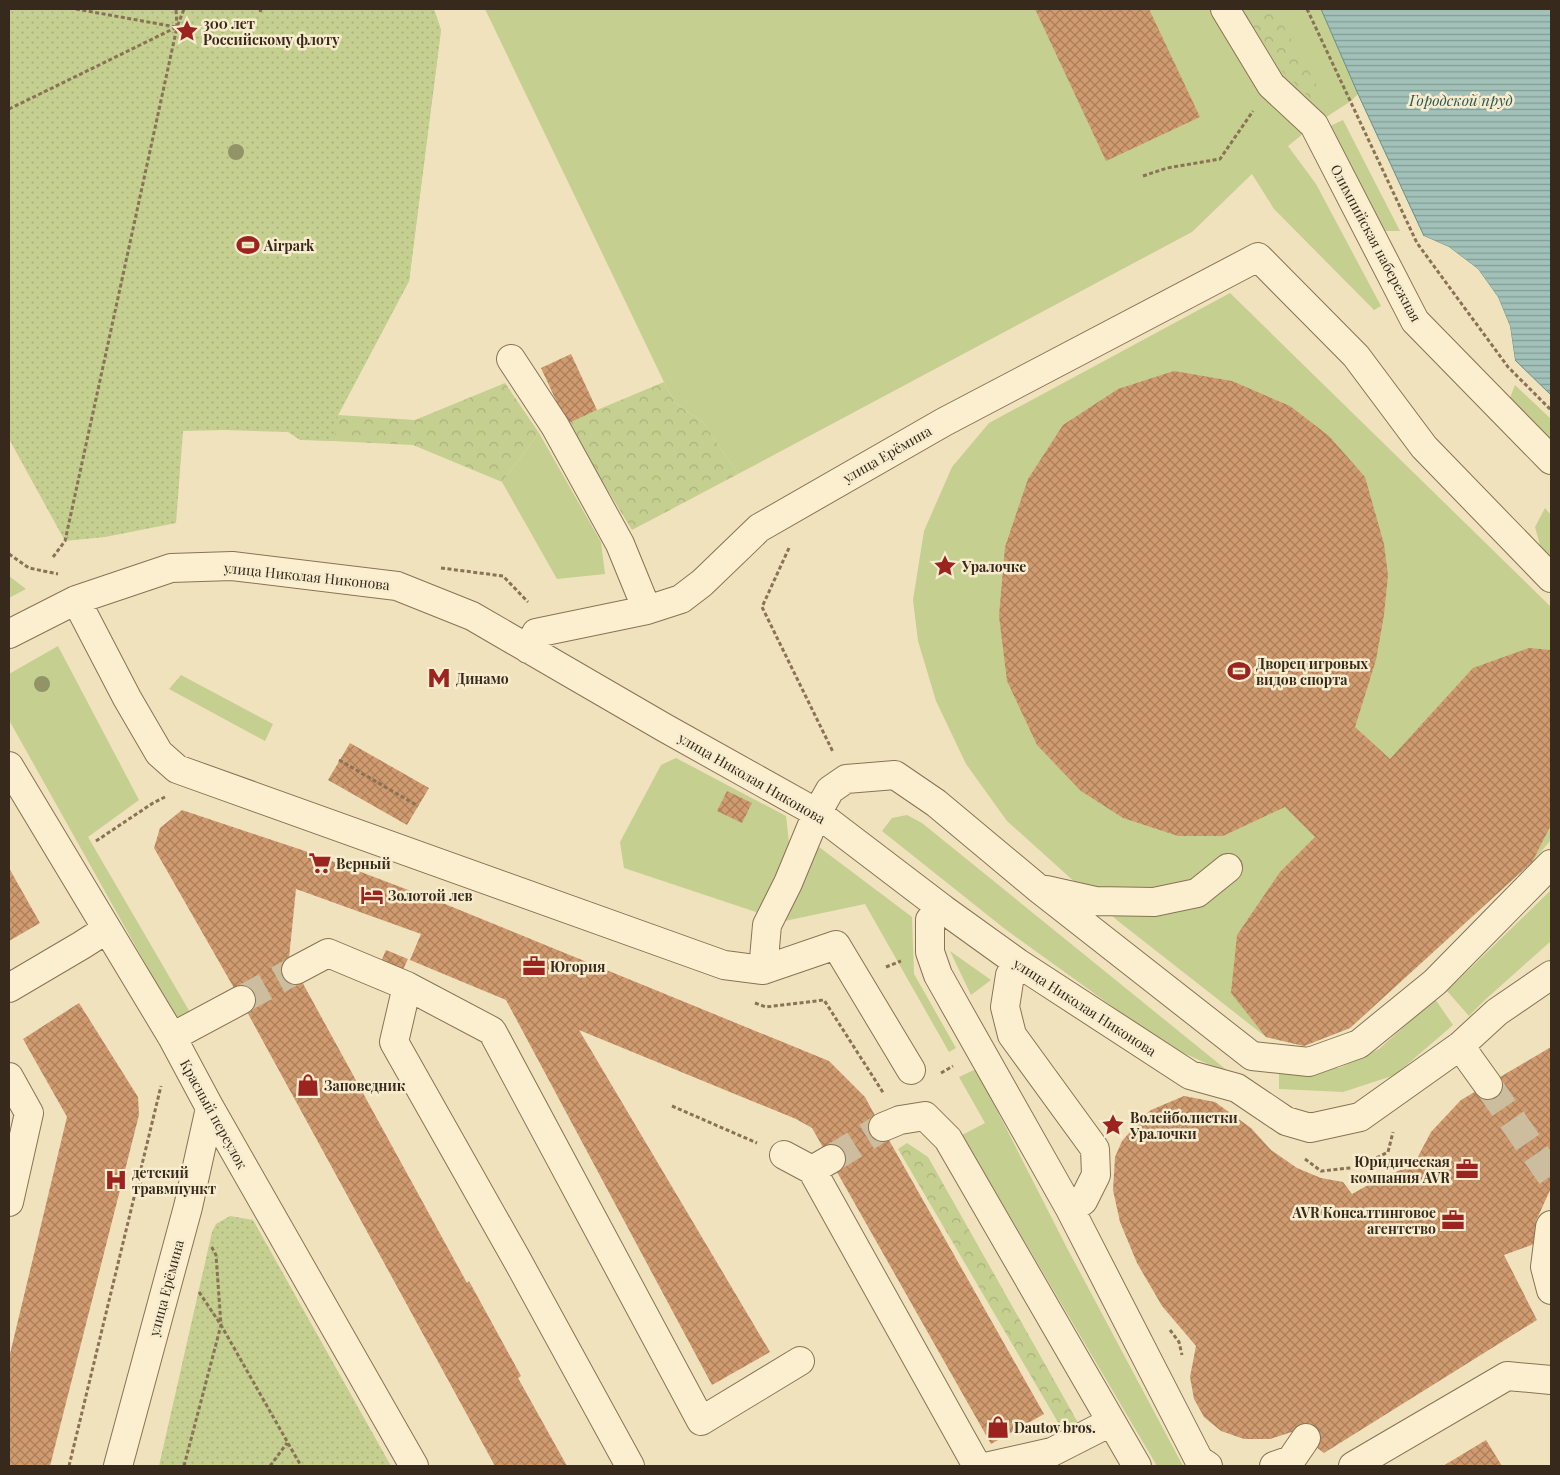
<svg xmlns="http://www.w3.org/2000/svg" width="1560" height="1475" font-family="'Playfair Display',serif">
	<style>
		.green { fill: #c5cf90 }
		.forest { fill: url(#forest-crowns) }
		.park { fill: url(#park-dots) }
		.water { fill: url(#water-rules); stroke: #688f86 }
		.pier { fill: #f0e2bd }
		.building { fill: url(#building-cross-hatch) }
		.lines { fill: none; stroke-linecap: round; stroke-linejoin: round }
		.minor-tunnel { stroke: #cbbd9d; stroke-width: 28; stroke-dasharray: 28 14; stroke-linecap: butt }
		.minor-casing { stroke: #897255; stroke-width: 30 }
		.path { stroke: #897255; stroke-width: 3; stroke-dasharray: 4 2.5; stroke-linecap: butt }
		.minor { stroke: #fbefd0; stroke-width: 28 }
		.tree { fill: #929467 }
		.labels { text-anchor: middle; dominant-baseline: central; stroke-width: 5; stroke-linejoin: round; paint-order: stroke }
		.poi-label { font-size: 14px; font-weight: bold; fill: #37291b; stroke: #f7eccd; text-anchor: start }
		.street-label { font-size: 14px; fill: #37291b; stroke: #f7eccd }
		.water-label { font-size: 15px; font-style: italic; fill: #295856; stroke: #f7eccd }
	</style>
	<defs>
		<pattern id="forest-crowns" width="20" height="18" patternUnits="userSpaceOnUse" patternTransform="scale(1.25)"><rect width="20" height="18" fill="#c5cf90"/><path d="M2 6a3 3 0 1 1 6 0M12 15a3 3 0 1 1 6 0" fill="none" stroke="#aab27c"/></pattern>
		<pattern id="park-dots" width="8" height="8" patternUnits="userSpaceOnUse" patternTransform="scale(1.25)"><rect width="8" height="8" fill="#c5cf90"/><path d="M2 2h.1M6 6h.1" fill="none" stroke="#aab27c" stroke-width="1.8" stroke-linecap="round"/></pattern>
		<pattern id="water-rules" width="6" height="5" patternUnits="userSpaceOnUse" patternTransform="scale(1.25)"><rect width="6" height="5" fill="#a1c1b9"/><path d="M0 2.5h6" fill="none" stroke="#849d96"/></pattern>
		<pattern id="building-cross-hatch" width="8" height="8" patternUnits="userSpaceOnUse" patternTransform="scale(1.25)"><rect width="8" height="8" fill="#d19b70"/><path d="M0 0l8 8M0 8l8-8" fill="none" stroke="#aa7e5b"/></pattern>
	</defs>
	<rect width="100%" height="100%" fill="#f0e2bd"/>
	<path class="green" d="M485,9H1321L1358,94L1351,101L1314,125L1288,146L1316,184L1381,306L1374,310L1274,209L1252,174L1192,232L738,474L703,422L675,403L664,382Z
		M1343,120L1400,231H1380L1330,126Z
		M1230,293L1551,607V840L1532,862L1350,1028L1304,1046L1266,1037L1118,921L1007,821L966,764L936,701L918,641L913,600L924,531L952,467L989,423Z
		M1515,385L1551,419V445L1508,403Z
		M539,433L601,542L605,574L557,579L502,482Z
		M1545,508L1551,515V561L1542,552L1535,527Z
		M9,576L26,589L9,598Z
		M58,646L139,800L88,837L191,1014L178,1022L9,720V674Z
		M181,675L273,724L265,741L169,689Z
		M676,758L786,816L790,851L759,913L624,868L620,842L661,765Z
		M907,815L922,823L1234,1076L1175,1049L1127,1017L1005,929L882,831L892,818Z
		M819,847L912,917L914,974L956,1048L949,1052L865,904L780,922Z
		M1551,890V941L1486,999L1469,1016L1447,991Z
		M950,951L991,980L971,995Z
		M1435,999L1453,1025L1395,1075L1343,1092L1279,1089V1065L1339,1068L1379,1049Z
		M976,1069L1067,1248L1183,1466H1157L962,1135L985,1123L959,1077Z"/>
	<path class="forest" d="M434,9L441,30L409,281L338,415L415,420L505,383L539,433L502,482L413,445L313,440Z
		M1240,9H1274L1321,93L1311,99L1267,56Z
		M664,382L675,403L703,422L738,474L632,530L567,424L597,410Z
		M907,1143L928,1157L1081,1428L1066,1436L898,1149Z"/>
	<path class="park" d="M9,9H434L441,30L409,281L338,415L334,441L300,440L288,432L224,430L183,431L176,523L105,537L65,541L9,439Z
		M230,1216L253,1220L391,1466H159L212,1232L216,1224Z"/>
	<path class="water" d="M1321,9H1551V395L1515,360L1510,326L1498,297L1478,269L1449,247L1424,236L1358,94Z"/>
	<path class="pier" d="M1424,236L1449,247L1478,269L1498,297L1510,326L1515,360L1513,362L1508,327L1496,298L1476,271L1448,249L1423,238Z"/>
	<path class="building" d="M1035,9H1149L1200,117L1106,161Z
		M571,354L597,410L567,424L541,368Z
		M1174,371L1232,381L1290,406L1329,436L1365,477L1384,544L1388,575L1384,615L1376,660L1355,727L1390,759L1473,668L1529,648L1551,650V825L1532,862L1350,1028L1304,1046L1266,1037L1231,993L1237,935L1280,872L1315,837L1285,807L1223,836H1178L1123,818L1081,791L1037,745L1007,681L999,616L1005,547L1028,479L1063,425L1118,389Z
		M350,743L429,788L407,825L328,780Z
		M727,791L752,803L742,823L717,811Z
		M182,810L308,852L440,902L829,1061L865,1097L872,1110L1044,1414L991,1444L812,1128L796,1119L579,1030L770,1352L712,1385L506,1000L410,960L421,934L296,889L289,958L467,1283L469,1281L521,1376L518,1378L567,1466H495L234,988L154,848L160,828Z
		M9,868L40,923L9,941Z
		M386,950L408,959L398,980L377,971Z
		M79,1003L138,1097L139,1115L50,1466H9V1358L67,1117L23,1039Z
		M1551,1047V1188L1536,1221L1537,1243L1504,1255L1537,1320L1324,1453L1295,1431L1270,1439H1244L1221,1431L1204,1417L1194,1399L1190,1377L1196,1346L1162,1306L1137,1263L1120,1222L1113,1190L1115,1157L1122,1141L1145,1115L1151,1110L1184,1096L1215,1102L1251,1128L1271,1150L1297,1168L1321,1178L1343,1182L1352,1194L1386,1175L1413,1166L1431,1132L1461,1100Z
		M1486,1440L1502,1466H1443Z"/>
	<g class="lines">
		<path class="minor-tunnel" d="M241,1000L296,970
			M1488,1085L1551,1176
			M831,1159L883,1127"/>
		<defs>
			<path id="minor" d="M1225,9L1271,85L1314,125L1415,321L1551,460
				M511,359L555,426L620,544L647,610
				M76,600L127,698L159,753L177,769L724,965L763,970L836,945L911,1070
				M9,634L76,600L171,568L232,566L397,586L472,616L665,728L817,813L943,909L1018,963L1190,1075L1237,1088L1286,1121L1310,1128L1360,1117L1460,1046L1497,1012L1551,975
				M528,649L536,633L647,610L681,599L702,583L759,528L944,422L1258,257L1356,356L1424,447L1551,578
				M9,766L172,1037L210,1108L414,1466
				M1046,890L1095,901L1154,902L1197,893L1228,868
				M943,909L930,920V952L938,975L1070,1209L1199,1460L1208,1466
				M1018,963L1010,975L1005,1007L1012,1035L1095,1149L1096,1175L1083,1201L1070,1209
				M296,970L328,953L407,986L492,1031L701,1421L800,1361
				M763,970L767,925L788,883L817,813L830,790L846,779L895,775L936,803L1039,889L1252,1056L1309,1062L1359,1044L1435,982L1551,864
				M407,986L394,1042L516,1258L630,1466
				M9,988L82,945L107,929
				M172,1037L241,1000
				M1460,1046L1488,1085
				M9,1077L29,1113L9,1202
				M883,1127L900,1120L925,1116L948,1139L1137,1466
				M784,1155L812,1170L831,1159
				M812,1170L977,1466
				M1551,1225L1550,1227L1545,1267L1551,1290
				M118,1466L188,1207L210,1108
				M990,1466L1052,1452L1111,1422
				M1274,1466L1291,1460L1306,1438
				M1353,1466L1507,1376L1551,1380"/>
		</defs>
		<use href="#minor" class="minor-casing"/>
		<path class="path" d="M76,9L176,27
			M1307,9L1417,243L1508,367L1551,410
			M260,12L261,9
			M9,109L177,27L184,9
			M1143,176L1167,168L1220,159L1253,111
			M789,548L762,607L833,752
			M9,554L29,568L58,574
			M53,557L65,541L177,27L176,9
			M441,568L503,576L528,602
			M339,760L418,806
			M96,841L153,803L165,797
			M886,967L901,961
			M755,1003L766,1007L824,1000L884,1094
			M941,1073L953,1066
			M672,1106L757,1143
			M1305,1159L1321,1171L1359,1167L1388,1152L1393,1132
			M138,1182L160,1193
			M199,1292L221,1325L301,1466
			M1170,1330L1179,1342L1182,1355
			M69,1466L161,1086
			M184,1466L221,1325L216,1255L211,1246
			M270,1466L287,1443"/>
		<use href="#minor" class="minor"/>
	</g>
	<g class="tree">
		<circle cx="236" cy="152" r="8"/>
		<circle cx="42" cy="684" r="8"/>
	</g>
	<defs>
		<symbol id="sight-bare" viewBox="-9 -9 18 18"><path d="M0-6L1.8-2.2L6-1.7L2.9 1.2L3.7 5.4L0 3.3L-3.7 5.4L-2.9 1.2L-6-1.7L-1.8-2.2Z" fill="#9b2421" stroke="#f7eccd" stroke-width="2.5" paint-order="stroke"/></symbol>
		<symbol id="stadium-bare" viewBox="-9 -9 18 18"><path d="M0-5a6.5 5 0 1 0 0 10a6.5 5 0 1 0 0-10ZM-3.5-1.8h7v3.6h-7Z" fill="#9b2421" stroke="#f7eccd" stroke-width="2.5" paint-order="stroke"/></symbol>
		<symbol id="metro-bare" viewBox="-9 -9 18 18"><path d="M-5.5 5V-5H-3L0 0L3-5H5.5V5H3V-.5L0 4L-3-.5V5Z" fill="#9b2421" stroke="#f7eccd" stroke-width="2.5" paint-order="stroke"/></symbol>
		<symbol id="supermarket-bare" viewBox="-9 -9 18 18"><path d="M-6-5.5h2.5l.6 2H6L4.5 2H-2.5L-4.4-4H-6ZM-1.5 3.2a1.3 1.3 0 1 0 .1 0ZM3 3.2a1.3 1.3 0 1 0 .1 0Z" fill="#9b2421" stroke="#f7eccd" stroke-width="2.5" paint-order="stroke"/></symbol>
		<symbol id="hotel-bare" viewBox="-9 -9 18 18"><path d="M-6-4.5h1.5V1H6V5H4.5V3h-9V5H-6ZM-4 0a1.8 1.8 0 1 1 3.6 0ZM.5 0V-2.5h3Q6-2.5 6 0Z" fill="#9b2421" stroke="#f7eccd" stroke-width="2.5" paint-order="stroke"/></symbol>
		<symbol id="office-bare" viewBox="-9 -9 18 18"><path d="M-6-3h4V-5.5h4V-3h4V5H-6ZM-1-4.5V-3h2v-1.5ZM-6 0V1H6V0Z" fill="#9b2421" stroke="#f7eccd" stroke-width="2.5" paint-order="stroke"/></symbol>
		<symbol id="shop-bare" viewBox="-9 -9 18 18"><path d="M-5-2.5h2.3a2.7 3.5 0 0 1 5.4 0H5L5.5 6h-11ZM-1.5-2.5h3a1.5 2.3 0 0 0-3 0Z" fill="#9b2421" stroke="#f7eccd" stroke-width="2.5" paint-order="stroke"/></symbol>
		<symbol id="hospital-bare" viewBox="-9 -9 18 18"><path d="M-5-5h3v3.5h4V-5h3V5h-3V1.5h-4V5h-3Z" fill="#9b2421" stroke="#f7eccd" stroke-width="2.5" paint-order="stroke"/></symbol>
	</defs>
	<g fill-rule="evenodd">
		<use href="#sight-bare" x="171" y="15" width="32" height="32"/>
		<use href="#stadium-bare" x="232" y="229" width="32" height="32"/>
		<use href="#sight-bare" x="929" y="550" width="32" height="32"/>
		<use href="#stadium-bare" x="1223" y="655" width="32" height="32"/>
		<use href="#metro-bare" x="423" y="662" width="32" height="32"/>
		<use href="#supermarket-bare" x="304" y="847" width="32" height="32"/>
		<use href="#hotel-bare" x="356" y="879" width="32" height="32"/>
		<use href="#office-bare" x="518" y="950" width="32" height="32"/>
		<use href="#shop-bare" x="292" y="1069" width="32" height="32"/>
		<use href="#sight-bare" x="1097" y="1109" width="32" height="32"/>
		<use href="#office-bare" x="1451" y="1153" width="32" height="32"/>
		<use href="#hospital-bare" x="100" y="1164" width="32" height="32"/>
		<use href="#office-bare" x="1437" y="1204" width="32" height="32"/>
		<use href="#shop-bare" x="982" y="1411" width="32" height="32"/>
	</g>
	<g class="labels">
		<g class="poi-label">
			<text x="203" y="23">300 лет<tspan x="203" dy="16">Российскому флоту</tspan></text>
			<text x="264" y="245">Airpark</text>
			<text x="962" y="566">Уралочке</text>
			<text x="1256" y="663">Дворец игровых<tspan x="1256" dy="16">видов спорта</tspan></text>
			<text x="456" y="678">Динамо</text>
			<text x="336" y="863">Верный</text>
			<text x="388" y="895">Золотой лев</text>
			<text x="550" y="966">Югория</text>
			<text x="324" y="1085">Заповедник</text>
			<text x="1130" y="1117">Волейболистки<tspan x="1130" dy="16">Уралочки</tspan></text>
			<text x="1450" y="1161" text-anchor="end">Юридическая<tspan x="1450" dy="16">компания AVR</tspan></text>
			<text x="132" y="1172">детский<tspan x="132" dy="16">травмпункт</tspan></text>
			<text x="1436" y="1212" text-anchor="end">AVR Консалтинговое<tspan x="1436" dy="16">агентство</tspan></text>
			<text x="1014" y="1427">Dautov bros.</text>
		</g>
		<g class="street-label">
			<text transform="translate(1376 243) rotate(62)">Олимпийская набережная</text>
			<text transform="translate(887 454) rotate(-30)">улица Ерёмина</text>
			<text transform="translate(307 576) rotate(6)">улица Николая Никонова</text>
			<text transform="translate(752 778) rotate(30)">улица Николая Никонова</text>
			<text transform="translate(1085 1007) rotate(33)">улица Николая Никонова</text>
			<text transform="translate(214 1114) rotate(61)">Красный переулок</text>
			<text transform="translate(166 1288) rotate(-75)">улица Ерёмина</text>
		</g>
		<g class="water-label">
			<text x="1461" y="100">Городской пруд</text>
		</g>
	</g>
	<rect width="1560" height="1475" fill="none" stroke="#37291b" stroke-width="20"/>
</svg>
